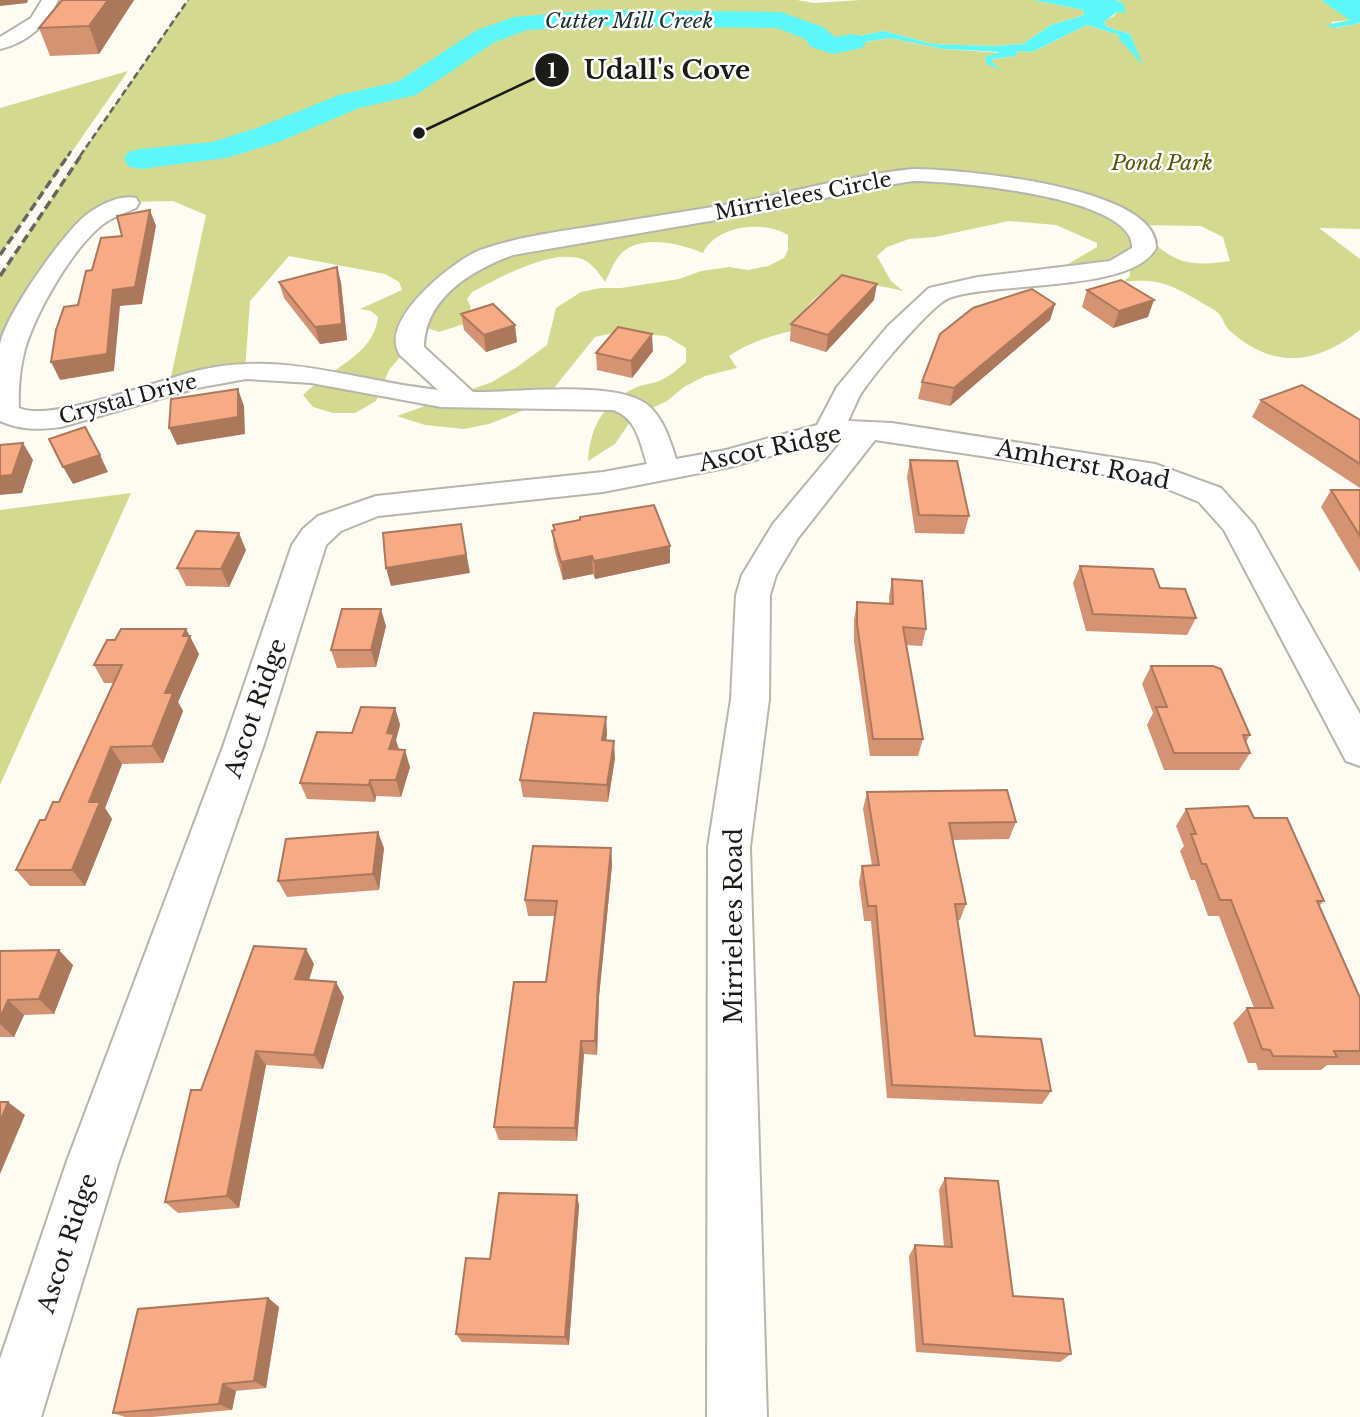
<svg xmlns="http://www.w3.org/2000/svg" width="1360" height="1417" font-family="'Libre Baskerville',serif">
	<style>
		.green { fill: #d3da8f; fill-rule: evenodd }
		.water { fill: #5df7fb }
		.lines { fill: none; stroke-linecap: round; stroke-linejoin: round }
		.river { fill: #5df7fb; fill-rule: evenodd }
		.street-casing { stroke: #b7b5ac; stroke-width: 4 }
		.street { fill: #fff; fill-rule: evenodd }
		.rail-far1 { stroke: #66655f; stroke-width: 2.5; stroke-dasharray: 7 3.5; stroke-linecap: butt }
		.rail { stroke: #66655f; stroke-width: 3.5; stroke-dasharray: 9 4.5; stroke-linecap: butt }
		.wall { fill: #d49372 }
		.shaded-wall { fill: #ac785c }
		.building { fill: #f6ab84; stroke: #ac785c; stroke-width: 2 }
		.labels { text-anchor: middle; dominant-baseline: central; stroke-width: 5; stroke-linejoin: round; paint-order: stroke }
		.far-water-label { font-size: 21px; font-style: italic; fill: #193333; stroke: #fff }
		.far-park-label { font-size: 21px; font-style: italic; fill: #535705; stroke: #fff }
		.far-street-label { font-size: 21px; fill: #1b1b17; stroke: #fff }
		.street-label { font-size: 24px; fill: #1b1b17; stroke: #fff }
		.leader { fill: none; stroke: #1b1b17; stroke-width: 2.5 }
		.callout-dot { fill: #1b1b17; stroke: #fff; stroke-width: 2.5 }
		.mark-label { font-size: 21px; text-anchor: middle; font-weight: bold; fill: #fff }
		.callout-label { font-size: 26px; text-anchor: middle; font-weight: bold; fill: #1b1b17; stroke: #fff; stroke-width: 5; stroke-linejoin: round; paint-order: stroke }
	</style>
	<rect width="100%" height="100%" fill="#fefcf2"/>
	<path class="green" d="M188,0H797L814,3L861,0H1034L1083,10L1084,15L1051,25L1023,44L994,46L932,44L884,31L835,41L784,21L822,49L890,38L944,49L1003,53L985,57L998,68L991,61L993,59L1015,56L1018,51L1032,52L1087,25L1119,35L1141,62L1130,34L1107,27L1104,21L1114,16L1123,3L1115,0H1321L1352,20L1331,22L1336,28L1360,23V229L1319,228L1360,259V330C1316,365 1273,370 1229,330C1224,325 1223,317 1217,312C1213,308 1204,305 1199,301C1170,284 1157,278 1123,282L1130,276V271L1117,263L1104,262L1068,264L1097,247V243L1056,225L1009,221L935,237L909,239L887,247L877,256L891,281L903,291C863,282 826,274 801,316L805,328C778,334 752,340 729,356L737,368L705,376L684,387L667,401L646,411L632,419L615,444L588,461C590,427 604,401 637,387C644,384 652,384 659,381C669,377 678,369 686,362V348L666,336L617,332L595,337L542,403L489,424L464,429L425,425L397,416L492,382L517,367L547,345L556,308L581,292L601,288H621L679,279L701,271L729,267L748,270L768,266L784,258L788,250V235C764,220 716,225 703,253C678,243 632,231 615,262C611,268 609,275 605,282C599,273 592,263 582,259C550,248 500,278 472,292L467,299L471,307L464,324L439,332L425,327L389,370L376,401L355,413H333L313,407L303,395C328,369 374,356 378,317L371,311L360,309L402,290L399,282L385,274L289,256L250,301L245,371L169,386L206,215L173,201L130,202L64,255L0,397V276L103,122ZM1138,225L1201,226L1223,237L1230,261C1184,268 1168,261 1138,225Z
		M128,71L0,255V108Z
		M131,493L0,785V510Z"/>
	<path class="water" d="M1034,0H1115L1123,3L1126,13L1117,12L1104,22L1107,27L1130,34L1143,65L1119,39V35L1087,25L1032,52L1018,51L1015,56L993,59L992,62L1000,70L987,64L985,57L1000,52L944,49L890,38L821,49L811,39L781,20L818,32L825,40L835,41L884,31L932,44L994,46L1023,44L1051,25L1084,15L1083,10Z
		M1321,0H1360V23L1335,28L1326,25L1350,20Z"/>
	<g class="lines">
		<path class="river" d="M599,10L781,12L823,27L835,37L853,34L862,36L866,42L862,48L833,54L811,47L805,39L777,28L599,26L527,30L495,42L416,95L359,108L279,142L226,158L140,169L128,166L124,159L128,152L140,149L212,142L257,128L339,95L397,82L477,30L514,17Z"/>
		<defs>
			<path id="street" d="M42,0H58C48,25 26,43 0,49V37L31,18Z
				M913,169C957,169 1159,186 1156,248C1133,293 995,281 949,298C931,305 870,378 859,397C855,405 852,413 848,421L892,423L1155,464L1221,488L1254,525L1360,714V766L1346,761L1224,530L1199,502L1148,481L875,440L798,538L776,575L770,595L769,699L750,847L767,1417H707L708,847L731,699L736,595L742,575L773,524L844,439L814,444L730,467L603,492L378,516L341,531L326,545L264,744L119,1161L41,1417H0V1359L67,1161L224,744L292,545L303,529L318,516L376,496L603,472L647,464C640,443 637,418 613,410L441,407L311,383L246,379L197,388L61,427C39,430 20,430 0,421C0,396 0,369 0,345C3,318 64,232 86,215C99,205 120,194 136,198L139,203L136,208C125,213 112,217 102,225C72,249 36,312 25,349C20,368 18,388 19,408C53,423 160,379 200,370C285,351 355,381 438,390L400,355C377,321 453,261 480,250C517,237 556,232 594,226C638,219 682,212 725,205C788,194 850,175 913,169ZM913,181C950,181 1136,196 1132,248L1110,261L978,277L929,288L888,326L837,387L817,425L726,450L676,459C670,440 664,420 649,406C619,379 514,393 473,392L424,347C425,298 472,270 513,255L762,212L875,187Z"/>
		</defs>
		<use href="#street" class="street-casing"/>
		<use href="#street" class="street"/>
		<path class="rail-far1" d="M68,156L71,151
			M80,156L188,0"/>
		<path class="rail" d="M0,255L69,154
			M0,276L82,154"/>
	</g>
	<path class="wall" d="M134,0L99,54L50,56L39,28Z
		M337,267L341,283L347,340L320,344L284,298L279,282Z
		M1087,290L1148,317L1113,328L1082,307Z
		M874,300L826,352L790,341L791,324Z
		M1055,304L1050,320L950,406L918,399L922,382Z
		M461,314L517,342L486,352L464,330Z
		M653,351L632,378L597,370L596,353Z
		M1261,400L1360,420V488L1252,417Z
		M910,460L969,516L964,534L915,533L907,477Z
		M1331,490H1360V572L1321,507Z
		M553,525L670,546V563L595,579L593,574L563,580L554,548L552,531L554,530Z
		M246,550L229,587L186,586L177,568Z
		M1080,566L1160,588L1196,618L1187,635L1086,631L1073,583Z
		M892,579L926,629L922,646L906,645L923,739L918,756H870L854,642V620L857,602L889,604V597Z
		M386,626L376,667L337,668L331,650Z
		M186,629L199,654L178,702L183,711L163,763L122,764L105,808L112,819L85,886H30L16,870L45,820L59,802L114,683H104L94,665L115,640Z
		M1151,666L1250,735L1246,742L1250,753L1239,770H1164L1147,725L1153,713L1142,684Z
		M395,708L400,725L396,740L399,749L410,767L401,797L376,796L375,802L307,799L300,783L352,733Z
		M606,717L607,734L606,740L615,758L608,802L523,797L520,780Z
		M867,792L1016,822L1009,839L952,840L966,904L960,920H957L975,1036L1051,1091L1042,1104L887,1098L871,921H864L859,882L862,866H872L863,809Z
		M1186,809L1254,818L1324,901L1319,906L1360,998V1065H1327L1321,1070H1258L1256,1063H1248L1233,1023L1247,1008H1254L1219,916H1208L1195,880H1191L1180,851L1184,846L1176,826Z
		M384,848L379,890L287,897L278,881Z
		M611,848L612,865L599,997L597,1055L584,1054L577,1141L499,1140L494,1127L546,982L555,916H528L525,900Z
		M0,951L73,965L54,1014L24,1015L14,1037H0Z
		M314,964L309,980L344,997L323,1069L266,1065L239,1208L178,1213L165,1202L201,1090Z
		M945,1178L1013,1296L1071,1354L1060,1362L916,1352L909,1256L915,1245L944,1247L939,1190Z
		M577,1195L579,1206L569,1345L462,1342L456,1334L490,1259Z
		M268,1298L279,1307L266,1388L236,1391L232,1410L152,1417H125L113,1413Z"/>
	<path class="shaded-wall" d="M0,0H28L27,3L0,6Z
		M108,0H134L99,54L89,26Z
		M150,210L156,226L142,304L120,306L114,371L60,380L51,362L113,290Z
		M337,267L341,283L347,340L320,344L315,327Z
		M877,284L874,300L826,352L828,335Z
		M1154,300L1148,317L1113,328L1119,311Z
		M1055,304L1050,320L950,406L954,388Z
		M515,325L517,342L486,352L484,335Z
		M652,334L653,351L632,378L631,361Z
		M238,389L244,406L245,434L177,445L169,428Z
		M23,443L33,460L22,493L0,495V476Z
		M100,455L108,472L73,484L63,467Z
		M461,524L470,573L391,586L386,568Z
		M239,533L246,550L229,587L221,569Z
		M670,546V563L595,579L594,561Z
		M592,556L593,574L563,580L561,562Z
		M381,609L386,626L376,667L371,650Z
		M186,629L199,654L178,702L183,711L163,763L152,746L165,693Z
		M395,708L400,725L396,740L399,751L389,749L387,733Z
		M606,717L607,734L604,757L602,740Z
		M614,741L615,758L608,802L607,785Z
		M111,747L122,764L105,808L112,819L85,886L72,870L89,802Z
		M405,750L410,767L401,797L396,780Z
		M370,780L376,796L375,802L369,785Z
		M378,832L384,848L379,890L373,874Z
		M611,848L612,865L599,997L597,1055L595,1041L598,983Z
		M306,949L314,964L304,994L295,979Z
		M59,950L73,965L54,1014L39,999Z
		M336,982L344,997L323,1069L314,1055Z
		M8,1000L24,1015L14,1037L0,1024V1018Z
		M581,1041L584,1054L577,1141L575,1128Z
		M256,1051L266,1065L239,1208L227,1196Z
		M8,1102L25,1115L0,1174V1122Z
		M577,1195L579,1206L569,1345L565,1337Z
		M268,1298L279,1307L266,1388L254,1381Z
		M223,1384L236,1391L232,1410L219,1404Z"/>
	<path class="building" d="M62,0H108L89,26L39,28Z
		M150,210L135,287L113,290L107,354L51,362L56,330L64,307L78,305L86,271L92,270L101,238L122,236L117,216Z
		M337,267L342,324L315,327L279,282Z
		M842,275L877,284L828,335L791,324Z
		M1121,280L1154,300L1119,311L1087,290Z
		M1032,289L1055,304L954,388L922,382L940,334L973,308Z
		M493,304L515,325L484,335L461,314Z
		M618,327L652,334L631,361L596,353Z
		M1302,385L1360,420V464L1261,400Z
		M238,389V417L169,428L171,399Z
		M85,427L100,455L63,467L49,439Z
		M23,443L12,475L0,476V445Z
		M910,460L957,461L969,516L919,515Z
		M1331,490H1360V536Z
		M654,505L670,546L594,561L592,556L561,562L552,531L555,530L553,525L580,520V517Z
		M461,524L466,555L386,568L383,533Z
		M196,531L239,533L221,569L177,568Z
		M1080,566L1153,569L1160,588L1185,589L1196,618L1093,614Z
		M892,579L922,581L926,629L903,627L923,739H873L857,624V602L893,604Z
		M342,609H381L371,650H331Z
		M121,629H186L183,636H190L165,693H173L152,746L111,747L89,802H100L72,870H16L40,820H45L53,802H59L122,665H94L107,640H115Z
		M1151,666H1213L1221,669L1250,735H1243L1250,753H1174L1156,707H1167Z
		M361,707L395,708L387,733L394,734L389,749L405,750L396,780H370L369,785L300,783L317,732L352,733Z
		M534,713L606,717L602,740L614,741L607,785L520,780Z
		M1007,790L1016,822L949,823L966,904H955L975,1036L1041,1039L1051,1091L892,1085L876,906H868L862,866L879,865L867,792Z
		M1248,806L1254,818H1287L1324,901H1317L1360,998V1051H1334L1337,1057L1273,1056L1270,1050L1262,1049L1247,1008H1273L1231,900H1220L1206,864H1202L1191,834H1196L1186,809Z
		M378,832L373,874L278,881L286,839Z
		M533,846L611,848L598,983L595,1041H581L575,1128L494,1127L514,982H546L557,901L525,900Z
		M254,946L306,949L295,979L336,982L314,1055L256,1051L227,1196L165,1202L191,1090H201Z
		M59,950L39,999L8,1000L0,1018V951Z
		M0,1102H8L0,1122Z
		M945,1178L998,1181L1013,1296L1063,1299L1071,1354L923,1344L915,1245L952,1247Z
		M499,1193L577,1195L565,1337L456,1334L466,1258L490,1259Z
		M268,1298L254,1381L223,1384L219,1404L113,1413L138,1309Z"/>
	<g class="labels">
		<g class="far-water-label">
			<text x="629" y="21">Cutter Mill Creek</text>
		</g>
		<g class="far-park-label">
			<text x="1162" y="163">Pond Park</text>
		</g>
		<g class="far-street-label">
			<text transform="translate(803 196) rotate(-11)">Mirrielees Circle</text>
			<text transform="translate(128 399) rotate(-15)">Crystal Drive</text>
		</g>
		<g class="street-label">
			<text transform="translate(770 448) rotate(-12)">Ascot Ridge</text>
			<text transform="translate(1083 464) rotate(11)">Amherst Road</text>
			<text transform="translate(255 708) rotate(-71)">Ascot Ridge</text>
			<text transform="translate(733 926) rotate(-90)">Mirrielees Road</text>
			<text transform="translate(67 1243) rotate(-72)">Ascot Ridge</text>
		</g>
	</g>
	<path class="leader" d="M419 133L552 70"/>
	<g class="callout-dot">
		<circle cx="419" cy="133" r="7"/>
		<circle cx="552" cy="70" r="18"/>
	</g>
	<g class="mark-label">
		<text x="552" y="78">1</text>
	</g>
	<g class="callout-label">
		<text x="667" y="79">Udall's Cove</text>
	</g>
</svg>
